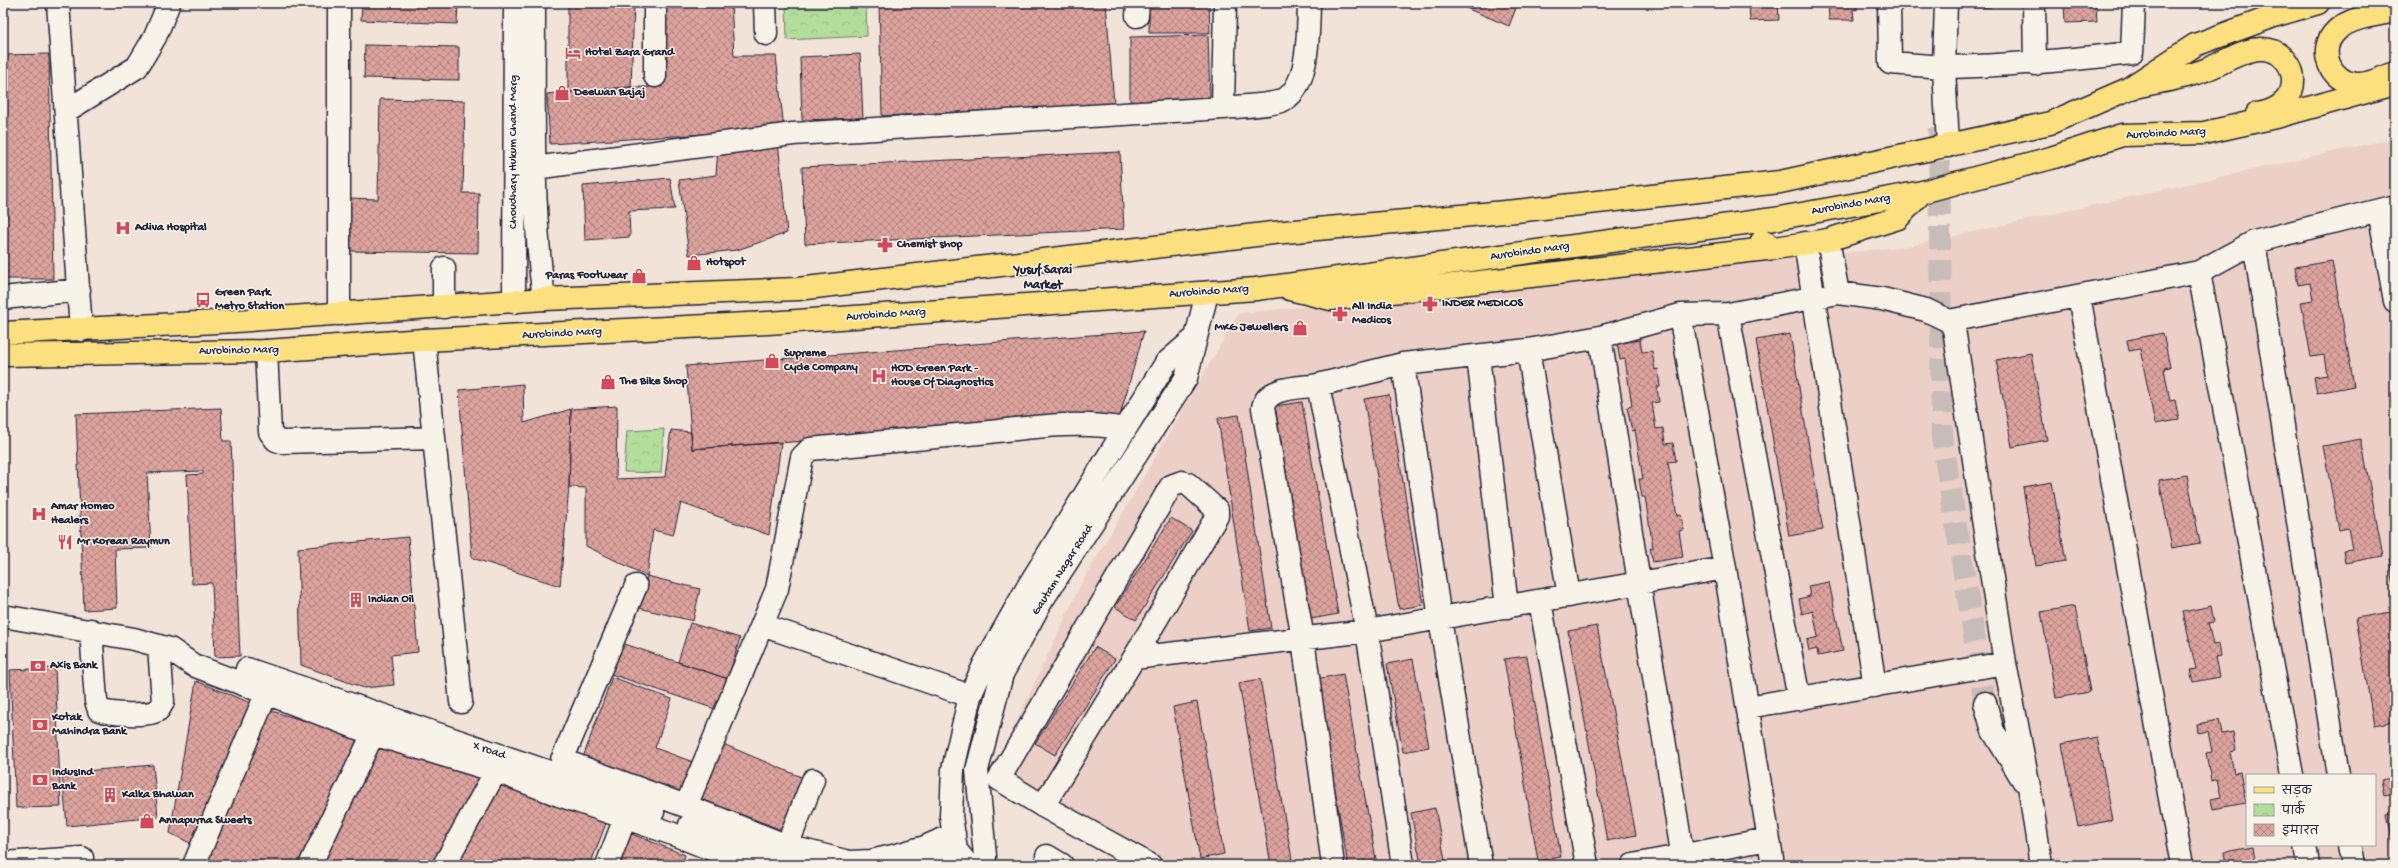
<svg xmlns="http://www.w3.org/2000/svg" width="2398" height="868" font-family="'Gochi Hand','Playpen Sans Deva',sans-serif">
	<style>
		.built { fill: #ecd0c7; fill-rule: evenodd }
		.park { fill: url(#park-crowns); stroke: #6a806a }
		.building { fill: url(#building-cross-hatch); stroke: #22223b }
		.lines { fill: none; stroke-linecap: round; stroke-linejoin: round }
		.minor-tunnel { stroke: #c8bcb9; stroke-width: 22; stroke-dasharray: 22 11; stroke-linecap: butt }
		.minor-casing { stroke: #22223b; stroke-width: 25 }
		.major-casing { stroke: #22223b; stroke-width: 25 }
		.highway-casing { stroke: #22223b; stroke-width: 25 }
		.minor { stroke: #f7f3e8; stroke-width: 22 }
		.major { stroke: #fce080; stroke-width: 22 }
		.highway { stroke: #fce080; stroke-width: 22 }
		.labels { text-anchor: middle; dominant-baseline: central; stroke-width: 3; stroke-linejoin: round; paint-order: stroke }
		.poi-label { font-size: 12px; font-weight: bold; fill: #22223b; stroke: #f7f3e8; text-anchor: start }
		.street-label { font-size: 12px; fill: #22223b; stroke: #f7f3e8 }
		.neighbourhood-label { font-size: 13px; font-weight: bold; fill: #22223b; stroke: #f7f3e8 }
	</style>
	<defs>
		<pattern id="park-crowns" width="20" height="18" patternUnits="userSpaceOnUse"><rect width="20" height="18" fill="#b3dd9a"/><path d="M2 6a3 3 0 1 1 6 0M12 15a3 3 0 1 1 6 0" fill="none" stroke="#9abd86"/></pattern>
		<pattern id="building-cross-hatch" width="8" height="8" patternUnits="userSpaceOnUse"><rect width="8" height="8" fill="#dda39d"/><path d="M0 0l8 8M0 8l8-8" fill="none" stroke="#b38481"/></pattern>
	</defs>
	<rect width="100%" height="100%" fill="#f2e3d9"/>
	<filter id="ink" filterUnits="userSpaceOnUse"><feTurbulence type="fractalNoise" baseFrequency=".025" numOctaves="2"/><feDisplacementMap in="SourceGraphic" scale="8" xChannelSelector="R" yChannelSelector="G"/><feConvolveMatrix kernelMatrix="1 2 1 2 8 2 1 2 1" color-interpolation-filters="sRGB"/></filter>
	<g filter="url(#ink)">
		<path class="built" d="M2395,138V865H1135L989,780L1081,584L1239,313L1909,246ZM2247,775H2375V845H2247Z"/>
		<path class="park" d="M786,3H866L867,36L787,40Z
			M664,429L661,473L624,472L627,431Z"/>
		<path class="building" d="M362,3H458L457,24L361,20Z
			M568,3H634L631,87L568,92Z
			M664,3H731L734,56H776L784,129L550,144L547,94L631,87H662Z
			M879,3H1106L1114,104L882,116Z
			M1149,3H1209L1210,33H1149Z
			M1454,3H1518L1509,26Z
			M1749,3H1778L1779,20L1750,21Z
			M1828,3H1857V10L1853,9L1854,20H1829Z
			M1965,3H1991V7L1965,8Z
			M2064,3H2096L2097,22L2065,23Z
			M1208,35L1210,97L1130,105V37Z
			M365,45L459,47V80L364,78Z
			M49,54L53,279H3V55Z
			M860,54L863,118L802,120L800,57Z
			M380,99L465,101L463,193H479L478,253L348,251V198L378,199Z
			M778,141L787,233L737,250L689,255L679,180L716,175L718,148Z
			M1120,152L1124,229L805,244L802,167Z
			M670,178L675,209L629,211L630,237L585,240L583,186Z
			M2332,261L2354,386L2317,393L2314,377L2327,375L2324,355L2311,357L2301,302L2313,300L2310,283L2298,285L2295,267Z
			M1144,331L1119,419L692,449L686,366Z
			M2163,333L2170,367L2164,368L2170,401L2175,400L2179,420L2155,424L2140,349L2129,351L2127,340Z
			M1790,334L1823,530L1789,536L1756,340Z
			M1640,340L1642,352L1652,351L1655,370L1658,369L1660,387H1657L1659,402L1652,403L1656,429L1663,428L1665,444L1673,443L1676,461L1668,462L1677,516L1681,515L1684,530L1679,531L1683,557L1653,562L1650,548H1653L1645,497H1642L1639,479H1643L1635,430L1632,431L1627,407L1632,406L1625,359L1620,360L1617,343Z
			M2031,353L2047,440L2012,447L1996,360Z
			M523,384L524,423L571,409L569,487L560,586L472,558L459,390Z
			M1389,395L1423,605L1399,609L1364,399Z
			M1302,402L1338,614L1311,619L1275,406Z
			M617,406L616,479L665,477L671,430L691,432L692,449L781,442L769,535L681,503L673,535L653,530L647,576L586,546V488L569,487L571,409Z
			M221,408L223,441H231L240,656L215,657L212,583L192,584L187,475L203,474V471L147,473L151,548L115,549L117,608L84,610L76,414Z
			M1239,415L1271,628L1250,631L1218,418Z
			M2361,439L2383,556L2345,563L2343,550L2352,549L2348,528L2339,530L2323,446Z
			M2187,475L2200,543L2172,548L2159,480Z
			M2052,482L2066,561L2036,566L2023,487Z
			M1171,518L1192,531L1136,620L1115,607Z
			M408,537L418,652L391,655L394,685L364,688L301,665L298,548Z
			M2395,558V591L2389,559Z
			M647,576L700,589L693,621L639,608Z
			M1829,582L1843,651L1818,656L1817,649L1809,651L1807,640L1818,637L1813,611L1802,614L1799,599L1810,596L1808,586Z
			M2075,606L2090,692L2056,698L2041,612Z
			M2211,606L2214,622L2208,623L2213,645L2219,644L2221,656L2215,657L2219,677L2193,682L2190,670L2196,669L2183,612Z
			M2391,612L2395,636V722L2374,726L2356,618Z
			M690,623L740,638L728,679L678,662Z
			M1597,626L1636,835L1607,841L1568,631Z
			M616,641L728,679L718,710L605,672Z
			M1095,647L1115,659L1055,755L1035,743Z
			M1527,656L1561,857L1538,861L1504,659Z
			M1413,659L1429,747L1403,752L1387,664Z
			M55,668L61,807L16,808L10,670Z
			M1343,674L1377,865H1348L1316,679Z
			M612,677L672,699L655,748L696,763L683,800L581,763Z
			M1260,679L1293,865H1271L1239,683Z
			M196,681L251,703L196,846L170,833Z
			M1197,702L1224,854L1200,859L1173,707Z
			M268,710L363,738L301,865H205Z
			M2219,720L2222,734L2233,732L2236,751L2230,752L2234,773L2240,772L2246,803L2213,809L2211,799L2221,797L2217,779L2211,781L2206,753L2212,752L2208,731L2198,733L2197,724Z
			M2097,737L2113,820L2078,827L2062,744Z
			M716,741L806,779L787,832L696,797Z
			M377,744L482,776L436,865H317Z
			M153,765L158,817L67,826L62,773Z
			M2395,777V793L2384,795L2381,780Z
			M502,781L607,821L590,865H457Z
			M1435,808L1446,865H1421L1411,813Z
			M2395,812V852L2387,814Z
			M627,832L685,855L682,865H614Z
			M2253,847L2256,865H2226L2224,852Z"/>
		<g class="lines">
			<path class="minor-tunnel" d="M1939,128L1942,438L1985,703"/>
			<defs>
				<path id="minor" d="M58,3L81,330
					M339,3V314
					M534,3C534,102 531,201 544,299
					M765,3L766,34
					M1889,3L1890,63L1944,67L1948,146
					M1946,3L1944,67C2007,66 2069,60 2132,53L2134,3
					M2034,3L2035,64
					M1137,16L1138,3
					M655,76V3
					M1223,108L1225,3
					M66,111L137,67L155,37L169,3
					M534,168L793,134L1223,108C1240,106 1266,106 1281,101C1310,90 1308,30 1309,3
					M2379,210L2395,301
					M1828,240L1838,293
					M2254,242L2338,775
					M1805,243L1875,686
					M444,268V307
					M2199,272L2292,775
					M2079,296L2182,865
					M3,298L79,290
					M514,302L515,3
					M1728,314L1799,699
					M1680,315L1725,568L1773,865
					M1949,321L2199,272L2254,242L2395,206
					M1600,337L1684,865
					M424,340L461,702
					M1528,350L1569,596
					M266,351L270,432L276,440L282,442L433,438
					M1478,356L1507,607
					M1403,364L1440,619L1481,865
					M1318,385C1301,388 1266,386 1263,408L1303,639L1333,865
					M636,586L562,760L715,817L787,846L849,862L871,861L893,856L925,847L954,834
					M1540,601L1587,865
					M3,616L134,639L170,649L193,665L373,734L496,771L559,795L673,834L751,865
					M762,625L970,696
					M91,630L96,701L99,710C110,714 148,717 158,710C160,708 161,705 163,702L159,646
					M1134,658L1367,631L1725,568
					M247,669L552,773L653,812
					M1985,703L1993,731L2023,780
					M1748,707L2005,663
					M686,806L777,589L802,457L810,449C870,443 929,438 989,432C1033,427 1081,420 1125,429
					M1043,806L1134,658L1217,516V510L1188,484L1182,482L1171,486L999,779L1043,806L1150,865
					M690,825L804,865
					M2305,845L2308,865
					M2349,845L2353,865
					M787,846L813,780
					M1047,856L1062,865
					M3,863L82,858
					M194,865L267,692
					M310,865L373,734
					M444,865L496,771
					M607,865L625,818
					M919,865L954,851
					M968,865L956,850L951,816L953,769L970,696L984,665L1029,585L1166,363L1195,338
					M984,865L985,856L977,770L1002,674L1041,602L1186,378L1207,293
					M1403,865L1367,631L1318,385L1403,364L1528,350L1600,337L1680,315L1728,314L1838,293L1882,299L1926,310L1949,321L1954,329L2005,663L2030,792L2041,865
					M1633,865L1768,839"/>
				<path id="major" d="M2395,11C2377,15 2351,17 2337,30C2316,49 2330,83 2357,84C2369,85 2383,77 2395,73
					M2131,88C2155,82 2182,79 2205,70C2222,64 2241,50 2259,49C2297,46 2312,106 2257,114"/>
				<path id="highway" d="M1762,241L1775,248L1828,240L1898,218L1922,192
					M1290,289L1331,299L1775,248
					M3,333L236,321L544,299L798,289L1273,233L1516,211L1780,182L2050,123L2128,89L2195,45L2277,15L2318,3
					M3,355L266,351L424,340L768,323L1256,289L1774,219L1863,203L1922,192L2051,158L2122,135L2204,133L2280,116L2395,84"/>
			</defs>
			<use href="#minor" class="minor-casing"/>
			<use href="#major" class="major-casing"/>
			<use href="#highway" class="highway-casing"/>
			<use href="#minor" class="minor"/>
			<use href="#major" class="major"/>
			<use href="#highway" class="highway"/>
		</g>
	</g>
	<defs>
		<symbol id="hotel-bare" viewBox="-9 -9 18 18"><path d="M-6-4.5h1.5V1H6V5H4.5V3h-9V5H-6ZM-4 0a1.8 1.8 0 1 1 3.6 0ZM.5 0V-2.5h3Q6-2.5 6 0Z" fill="#d1495b" stroke="#f7f3e8" stroke-width="2.5" paint-order="stroke"/></symbol>
		<symbol id="shop-bare" viewBox="-9 -9 18 18"><path d="M-5-2.5h2.3a2.7 3.5 0 0 1 5.4 0H5L5.5 6h-11ZM-1.5-2.5h3a1.5 2.3 0 0 0-3 0Z" fill="#d1495b" stroke="#f7f3e8" stroke-width="2.5" paint-order="stroke"/></symbol>
		<symbol id="hospital-bare" viewBox="-9 -9 18 18"><path d="M-5-5h3v3.5h4V-5h3V5h-3V1.5h-4V5h-3Z" fill="#d1495b" stroke="#f7f3e8" stroke-width="2.5" paint-order="stroke"/></symbol>
		<symbol id="pharmacy-bare" viewBox="-9 -9 18 18"><path d="M-2-6h4v4h4v4h-4v4h-4v-4h-4v-4h4Z" fill="#d1495b" stroke="#f7f3e8" stroke-width="2.5" paint-order="stroke"/></symbol>
		<symbol id="bus-bare" viewBox="-9 -9 18 18"><path d="M-5-6H5V4H4V6H2V4H-2V6H-4V4H-5ZM-3.5-4V0h7V-4ZM-3.5 1.2v1.5H-2V1.2ZM2 1.2v1.5H3.5V1.2Z" fill="#d1495b" stroke="#f7f3e8" stroke-width="2.5" paint-order="stroke"/></symbol>
		<symbol id="restaurant-bare" viewBox="-9 -9 18 18"><path d="M-5-6h1v4h1v-4h1v4h1v-4h1v5L-1.5 .5V6h-2V.5L-5-1ZM5-6V6H3V1.5H1.5Q1.5-4 5-6Z" fill="#d1495b" stroke="#f7f3e8" stroke-width="2.5" paint-order="stroke"/></symbol>
		<symbol id="building-bare" viewBox="-9 -9 18 18"><path d="M-4-6H4V6H1V3H-1V6H-4ZM-2.5-4.3h1.7v1.8h-1.7ZM.8-4.3h1.7v1.8H.8ZM-2.5-1h1.7V.8h-1.7ZM.8-1h1.7V.8H.8Z" fill="#d1495b" stroke="#f7f3e8" stroke-width="2.5" paint-order="stroke"/></symbol>
		<symbol id="bank-bare" viewBox="-9 -9 18 18"><path d="M-6-4H6V4H-6ZM0-2.3a2.3 2.3 0 1 0 0 4.6a2.3 2.3 0 1 0 0-4.6Z" fill="#d1495b" stroke="#f7f3e8" stroke-width="2.5" paint-order="stroke"/></symbol>
	</defs>
	<g fill-rule="evenodd">
		<use href="#hotel-bare" x="562" y="42" width="22" height="22"/>
		<use href="#shop-bare" x="551" y="82" width="22" height="22"/>
		<use href="#hospital-bare" x="112" y="217" width="22" height="22"/>
		<use href="#pharmacy-bare" x="874" y="234" width="22" height="22"/>
		<use href="#shop-bare" x="683" y="252" width="22" height="22"/>
		<use href="#shop-bare" x="628" y="265" width="22" height="22"/>
		<use href="#bus-bare" x="192" y="289" width="22" height="22"/>
		<use href="#pharmacy-bare" x="1419" y="293" width="22" height="22"/>
		<use href="#pharmacy-bare" x="1329" y="303" width="22" height="22"/>
		<use href="#shop-bare" x="1289" y="317" width="22" height="22"/>
		<use href="#shop-bare" x="761" y="350" width="22" height="22"/>
		<use href="#hospital-bare" x="868" y="365" width="22" height="22"/>
		<use href="#shop-bare" x="597" y="371" width="22" height="22"/>
		<use href="#hospital-bare" x="28" y="503" width="22" height="22"/>
		<use href="#restaurant-bare" x="54" y="531" width="22" height="22"/>
		<use href="#building-bare" x="345" y="589" width="22" height="22"/>
		<use href="#bank-bare" x="27" y="655" width="22" height="22"/>
		<use href="#bank-bare" x="29" y="714" width="22" height="22"/>
		<use href="#bank-bare" x="29" y="769" width="22" height="22"/>
		<use href="#building-bare" x="99" y="784" width="22" height="22"/>
		<use href="#shop-bare" x="136" y="810" width="22" height="22"/>
	</g>
	<g class="labels">
		<g class="poi-label">
			<text x="585" y="53">Hotel Zara Grand</text>
			<text x="574" y="93">Deewan Bajaj</text>
			<text x="135" y="228">Adiva Hospital</text>
			<text x="897" y="245">Chemist shop</text>
			<text x="706" y="263">Hotspot</text>
			<text x="627" y="276" text-anchor="end">Paras Footwear</text>
			<text x="215" y="293">Green Park<tspan x="215" dy="14">Metro Station</tspan></text>
			<text x="1442" y="304">INDER MEDICOS</text>
			<text x="1352" y="307">All India<tspan x="1352" dy="14">Medicos</tspan></text>
			<text x="1288" y="328" text-anchor="end">MKG Jewellers</text>
			<text x="784" y="354">Supreme<tspan x="784" dy="14">Cycle Company</tspan></text>
			<text x="891" y="369">HOD Green Park -<tspan x="891" dy="14">House Of Diagnostics</tspan></text>
			<text x="620" y="382">The Bike Shop</text>
			<text x="51" y="507">Amar Homeo<tspan x="51" dy="14">Healers</tspan></text>
			<text x="77" y="542">Mr Korean Raymun</text>
			<text x="368" y="600">Indian Oil</text>
			<text x="50" y="666">Axis Bank</text>
			<text x="52" y="718">Kotak<tspan x="52" dy="14">Mahindra Bank</tspan></text>
			<text x="52" y="773">IndusInd<tspan x="52" dy="14">Bank</tspan></text>
			<text x="122" y="795">Kalka Bhawan</text>
			<text x="159" y="821">Annapurna Sweets</text>
		</g>
		<g class="street-label">
			<text transform="translate(2166 134) rotate(-3)">Aurobindo Marg</text>
			<text transform="translate(514 152) rotate(-90)">Choudhary Hukum Chand Marg</text>
			<text transform="translate(1851 205) rotate(-10)">Aurobindo Marg</text>
			<text transform="translate(1530 252) rotate(-8)">Aurobindo Marg</text>
			<text transform="translate(1209 292) rotate(-4)">Aurobindo Marg</text>
			<text transform="translate(886 315) rotate(-4)">Aurobindo Marg</text>
			<text transform="translate(562 334) rotate(-3)">Aurobindo Marg</text>
			<text transform="translate(239 351) rotate(-1)">Aurobindo Marg</text>
			<text transform="translate(1063 570) rotate(-58)">Gautam Nagar Road</text>
			<text transform="translate(489 751) rotate(19)">X road</text>
		</g>
		<g class="neighbourhood-label">
			<text x="1043" y="270">Yusuf Sarai<tspan x="1043" dy="15">Market</tspan></text>
		</g>
	</g>
	<rect width="2398" height="868" fill="none" stroke="#f7f3e8" stroke-width="16"/>
	<rect x="8" y="8" width="2382" height="852" fill="none" stroke="#22223b" stroke-width="1.5" filter="url(#ink)"/>
	<rect x="2246" y="774" width="130" height="72" fill="#f7f3e8" stroke="#a29fa3"/>
	<rect x="2254" y="787" width="20" height="6" fill="#fce080" stroke="#a29fa3"/>
	<text x="2282" y="794" font-size="12" fill="#22223b">सड़क</text>
	<rect x="2254" y="804" width="20" height="12" fill="url(#park-crowns)" stroke="#a29fa3"/>
	<text x="2282" y="814" font-size="12" fill="#22223b">पार्क</text>
	<rect x="2254" y="824" width="20" height="12" fill="url(#building-cross-hatch)" stroke="#a29fa3"/>
	<text x="2282" y="834" font-size="12" fill="#22223b">इमारत</text>
</svg>
